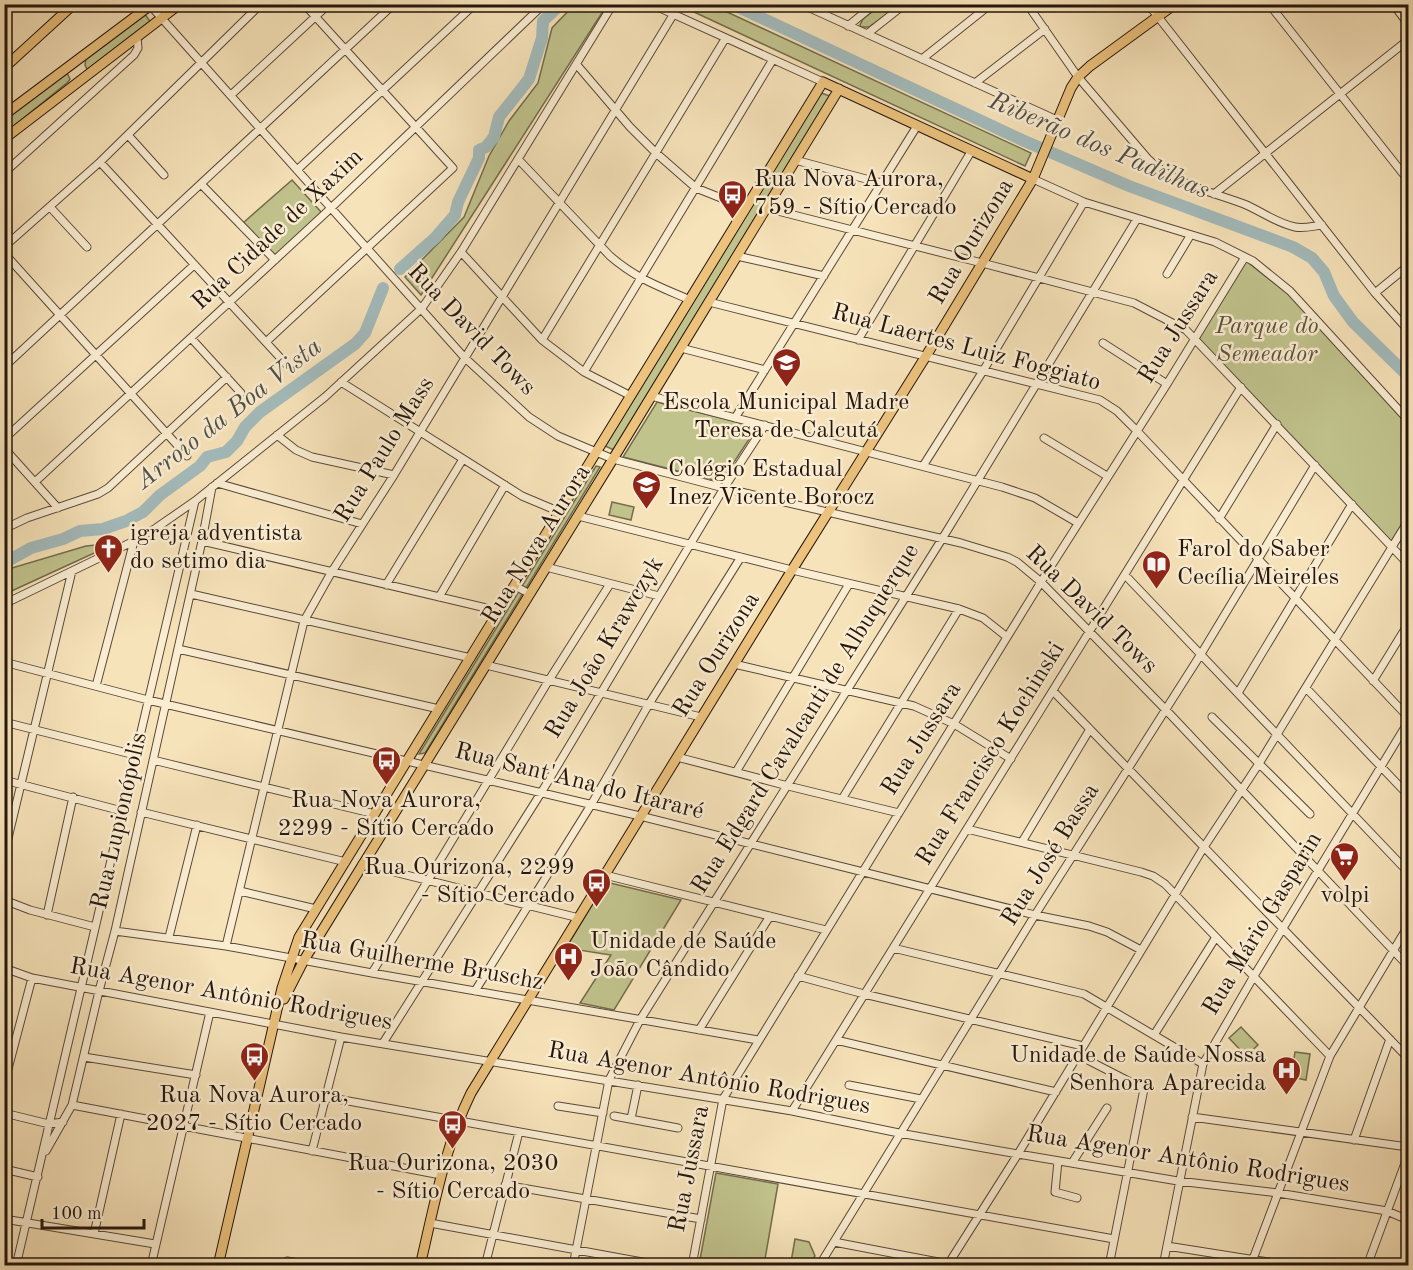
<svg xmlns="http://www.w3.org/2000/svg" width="1413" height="1270" font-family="'Old Standard TT',serif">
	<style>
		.green { fill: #c1c38d; stroke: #736c4d; stroke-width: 1.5 }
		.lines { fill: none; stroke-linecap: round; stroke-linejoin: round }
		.river { stroke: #a3bbbc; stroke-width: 12 }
		.minor-casing { stroke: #5a4938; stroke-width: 9 }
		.major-casing { stroke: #25160d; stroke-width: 11 }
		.minor { stroke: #faedd2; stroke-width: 7 }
		.major { stroke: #ecc27d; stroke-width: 9 }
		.labels { text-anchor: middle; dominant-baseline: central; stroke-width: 5; stroke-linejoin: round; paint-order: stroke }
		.poi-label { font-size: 24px; fill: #25160d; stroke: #faedd2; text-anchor: start }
		.street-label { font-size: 24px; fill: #25160d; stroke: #faedd2 }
		.park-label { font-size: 24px; font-style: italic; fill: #5c533a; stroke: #faedd2 }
		.water-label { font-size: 26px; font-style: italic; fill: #51504a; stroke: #faedd2 }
	</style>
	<rect width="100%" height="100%" fill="#f7e3ba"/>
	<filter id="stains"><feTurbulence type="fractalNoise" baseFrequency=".00333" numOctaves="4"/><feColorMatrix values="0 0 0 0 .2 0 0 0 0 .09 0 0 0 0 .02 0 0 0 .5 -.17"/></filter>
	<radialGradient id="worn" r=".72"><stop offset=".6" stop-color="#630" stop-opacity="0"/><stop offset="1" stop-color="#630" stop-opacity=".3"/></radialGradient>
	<path class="green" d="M574,5H607L421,295L405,277L464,217L489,156L509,121L538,83L552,28Z
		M679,5H712L1031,153L1025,166Z
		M881,5H899L869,27H861L860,25L863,19Z
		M144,13L152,24L88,71L85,65L86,58Z
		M66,71L70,79L68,82L5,133V117Z
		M821,93L830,96L614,450L605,446Z
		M292,180L322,213L275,258L243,223Z
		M1246,261L1292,297L1408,425V514L1391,542L1198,338Z
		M657,402L757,427L721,482L623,457Z
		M596,466L600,467L425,753L419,754Z
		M612,502L634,507L631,520L609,515Z
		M116,543L5,594V570L86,546Z
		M606,882L681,900L614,1010L580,1003L611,955L566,948Z
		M1241,1027L1258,1045L1246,1056L1229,1038Z
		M1295,1052L1310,1054L1306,1080L1291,1077Z
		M716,1173L778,1184L764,1265H699Z
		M795,1239L809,1242L815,1256L809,1265L791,1262Z"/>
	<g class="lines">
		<path class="river" d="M732,4L1022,140L1129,186L1293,247L1312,258L1324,272L1334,296L1353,322L1408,376
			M400,269L435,238L455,215L458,202L479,158V150L486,147L494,137L499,117L529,79L542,38L543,21L561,4
			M4,563L31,548L63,539L80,531L103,529L126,521L143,512L160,495L200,466L207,457L226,452L237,441L245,427L260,412L355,344L365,333L383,288"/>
		<defs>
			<path id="minor" d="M149,4L464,357L529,417L558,436L613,459L724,488L961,543L1007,557L1017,562L1041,582L1166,710L1408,966
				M651,4L823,82
				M801,4L1057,120
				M1027,4L1078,77L1148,159C1173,184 1212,192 1244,204C1261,211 1276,223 1295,227C1304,229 1313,226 1322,225
				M1148,4L1375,293L1408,330
				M1269,4L1408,180
				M1393,4L1408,24
				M848,26L875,4
				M867,34L905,4
				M922,59L991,4
				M577,65L630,127L656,153L696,188L746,208
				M975,83L1045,29
				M231,95L329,4
				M128,135L164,175
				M518,159L610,256C637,279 658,286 690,300
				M795,160L881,183
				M100,162L286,364
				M297,170L475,4
				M4,173L134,55L138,48L137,37
				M1033,179L1084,202L1215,242L1253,261L1290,291L1408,420
				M201,184L275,260
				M1214,194L1408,40
				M50,207L87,247
				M766,208L982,263L1134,303L1186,330L1408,564
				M4,247L100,162L261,4
				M461,252L542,340L584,372L631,396
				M4,253L187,456
				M737,256L824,276
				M1167,274L1190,236
				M1375,293L1408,266
				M709,302L1100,400L1117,411L1137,431L1408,717
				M191,338L241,393
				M542,340L725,39
				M858,340L972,150
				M266,342L453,168L304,4
				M1103,343L1167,384
				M681,348L765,370
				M4,367L394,4
				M584,372L772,61
				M341,382L522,496L560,512
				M651,396L1002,487L1035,498L1078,523
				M735,418L917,126
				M277,435L296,450L312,457L394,475
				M1044,438L1107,476
				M4,439L194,265
				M4,448L58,508
				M923,466L983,371L1084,202
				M36,481L331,208L544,4
				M217,483L362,524
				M578,516L792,570L959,609L983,618L1007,637
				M1219,519L1277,424
				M4,529L27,518L98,494L108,488L227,377
				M202,541L499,611
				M546,567L659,596
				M1125,575L1408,872
				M386,585L463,459
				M515,586L530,594
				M191,594L471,658
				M439,597L505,485
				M4,604L134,541L156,528L195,501L325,397L422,308L461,252L613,4
				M4,617L9,602
				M178,649L439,709
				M4,662L148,700L640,816L1035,915L1089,926L1107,932L1141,950
				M734,664L914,706L954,724L1011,759
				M486,665L701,717
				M1373,681L1408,624
				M96,686L134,541
				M1306,688L1408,795
				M1053,691L1408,1058
				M1238,693L1352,504
				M1212,717L1310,814
				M4,722L135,755
				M677,757L788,786L899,813
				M153,760L375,814
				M736,772L849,584
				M4,780L122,811
				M842,799L959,609
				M141,812L346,862
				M967,829L1141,872L1153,876L1165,884L1330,1056
				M1022,842L1090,729
				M4,855L72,571
				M362,864L579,918
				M605,875L826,930
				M240,891L316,909
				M4,900L30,910L95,927
				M47,915L73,797
				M115,931L226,946L372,973L758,1040
				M169,937L197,825
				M226,946L304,621L331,573L394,475L673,15
				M893,948L1084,994L1203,1064
				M4,968L32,978L341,1037L792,1111L899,1133L1018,1154L1178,1181L1278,1193L1387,1211L1408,1220
				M372,973L549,680L610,584
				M798,976L864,994L1083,1046
				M475,991L591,805L649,704L741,557
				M699,1030L770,916
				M1154,1035L1216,937
				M836,1040L1056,1092
				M383,1043L541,793L724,488L765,425
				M1078,1055L1144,1089L1109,1266
				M84,1057L196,1075
				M4,1084L32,978
				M849,1085L921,1099
				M326,1097L1114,1239
				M72,1105L441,1175
				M558,1106L603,1113
				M792,1111L1241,387
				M4,1113L49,1124L63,1122
				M614,1116L678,1128
				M1192,1117L1408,1147
				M631,1119L638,1085
				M1354,1140L1390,1039
				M46,1151L72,1105L99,991L115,931L202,541L212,487
				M312,1151L341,1037
				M1058,1161L1055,1192L1077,1198
				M1072,1163L1107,1108
				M4,1169L38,1177
				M505,1185L701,1219
				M4,1219L155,1244
				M430,1223L664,1266
				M94,1234L121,1114
				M834,1242L959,1266
				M1167,1246L1293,1266
				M1253,1259L1330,1056L1408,926
				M16,1266L195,501
				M151,1266L210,1012
				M286,1266L287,1261L314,1266
				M485,1266L519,1132
				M573,1266L609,1080L640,1020L942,539L1137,219
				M692,1266L723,1099L1041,582L1167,384L1245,257
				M819,1266L1035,915L1201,654L1315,465
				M947,1266L1018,1154L1204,847L1260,762L1408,521
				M1163,1266L1203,1064L1254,976L1408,722
				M1367,1266L1408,1155"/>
			<path id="major" d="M4,68L74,4
				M4,115L152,4
				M4,139L180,4
				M284,999L304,960L613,459L839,89
				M218,1266L282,988L299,937L823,82L1033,179
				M420,1266C434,1207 444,1148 471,1093L792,570L926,356L1033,179L1071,88L1078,77L1090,66L1175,4"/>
		</defs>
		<use href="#minor" class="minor-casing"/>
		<use href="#major" class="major-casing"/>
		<use href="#minor" class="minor"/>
		<use href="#major" class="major"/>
	</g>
	<defs>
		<symbol id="bus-pin" viewBox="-11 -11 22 30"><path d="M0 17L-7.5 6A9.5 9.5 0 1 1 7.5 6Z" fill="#8f2418" stroke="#faedd2"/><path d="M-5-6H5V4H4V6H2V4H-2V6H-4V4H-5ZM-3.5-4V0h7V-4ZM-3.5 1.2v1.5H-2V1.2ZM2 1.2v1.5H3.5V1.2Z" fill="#fff"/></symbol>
		<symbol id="school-pin" viewBox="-11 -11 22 30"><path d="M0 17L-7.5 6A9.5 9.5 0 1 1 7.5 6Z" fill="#8f2418" stroke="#faedd2"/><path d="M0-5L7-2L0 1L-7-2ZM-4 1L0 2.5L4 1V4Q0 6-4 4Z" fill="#fff"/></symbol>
		<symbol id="church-pin" viewBox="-11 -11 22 30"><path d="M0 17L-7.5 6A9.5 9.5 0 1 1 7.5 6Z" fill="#8f2418" stroke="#faedd2"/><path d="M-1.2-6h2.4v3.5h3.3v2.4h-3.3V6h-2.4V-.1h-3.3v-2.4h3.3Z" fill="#fff"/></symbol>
		<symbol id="library-pin" viewBox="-11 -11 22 30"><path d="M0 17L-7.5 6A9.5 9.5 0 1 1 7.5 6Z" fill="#8f2418" stroke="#faedd2"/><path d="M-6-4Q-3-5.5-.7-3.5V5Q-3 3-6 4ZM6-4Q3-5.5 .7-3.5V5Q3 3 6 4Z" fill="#fff"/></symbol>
		<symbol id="supermarket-pin" viewBox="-11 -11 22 30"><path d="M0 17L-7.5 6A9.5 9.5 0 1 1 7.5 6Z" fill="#8f2418" stroke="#faedd2"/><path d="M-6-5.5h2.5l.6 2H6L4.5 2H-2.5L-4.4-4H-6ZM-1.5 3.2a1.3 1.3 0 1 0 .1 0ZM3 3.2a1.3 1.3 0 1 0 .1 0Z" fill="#fff"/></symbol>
		<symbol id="hospital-pin" viewBox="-11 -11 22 30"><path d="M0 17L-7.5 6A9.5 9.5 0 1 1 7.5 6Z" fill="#8f2418" stroke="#faedd2"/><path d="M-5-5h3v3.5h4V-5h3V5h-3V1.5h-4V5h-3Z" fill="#fff"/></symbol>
	</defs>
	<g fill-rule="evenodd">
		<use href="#bus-pin" x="716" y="178" width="33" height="45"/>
		<use href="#school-pin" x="770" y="346" width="33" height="45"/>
		<use href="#school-pin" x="630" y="468" width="33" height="45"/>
		<use href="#church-pin" x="92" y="532" width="33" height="45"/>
		<use href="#library-pin" x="1140" y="548" width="33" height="45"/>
		<use href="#bus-pin" x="370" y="744" width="33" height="45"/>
		<use href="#supermarket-pin" x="1328" y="840" width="33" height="45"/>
		<use href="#bus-pin" x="580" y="866" width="33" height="45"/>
		<use href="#hospital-pin" x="552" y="940" width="33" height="45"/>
		<use href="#bus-pin" x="238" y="1040" width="33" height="45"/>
		<use href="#hospital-pin" x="1270" y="1054" width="33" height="45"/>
		<use href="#bus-pin" x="436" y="1108" width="33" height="45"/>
	</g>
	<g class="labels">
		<g class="poi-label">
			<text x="754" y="180">Rua Nova Aurora,<tspan x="754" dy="28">759 - Sítio Cercado</tspan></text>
			<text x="786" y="403" text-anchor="middle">Escola Municipal Madre<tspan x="786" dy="28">Teresa de Calcutá</tspan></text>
			<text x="668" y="470">Colégio Estadual<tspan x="668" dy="28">Inez Vicente Borocz</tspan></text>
			<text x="130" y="534">igreja adventista<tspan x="130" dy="28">do setimo dia</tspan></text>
			<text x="1177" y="550">Farol do Saber<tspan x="1177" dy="28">Cecília Meireles</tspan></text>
			<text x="386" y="801" text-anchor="middle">Rua Nova Aurora,<tspan x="386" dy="28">2299 - Sítio Cercado</tspan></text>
			<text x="575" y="868" text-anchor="end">Rua Ourizona, 2299<tspan x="575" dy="28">- Sítio Cercado</tspan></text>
			<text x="1345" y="896" text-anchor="middle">volpi</text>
			<text x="590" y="942">Unidade de Saúde<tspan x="590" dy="28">João Cândido</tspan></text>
			<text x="1266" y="1056" text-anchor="end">Unidade de Saúde Nossa<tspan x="1266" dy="28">Senhora Aparecida</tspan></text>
			<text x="254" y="1096" text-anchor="middle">Rua Nova Aurora,<tspan x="254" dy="28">2027 - Sítio Cercado</tspan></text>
			<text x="453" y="1164" text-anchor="middle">Rua Ourizona, 2030<tspan x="453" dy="28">- Sítio Cercado</tspan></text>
		</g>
		<g class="street-label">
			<text transform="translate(278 230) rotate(-43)">Rua Cidade de Xaxim</text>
			<text transform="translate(972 242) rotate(-59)">Rua Ourizona</text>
			<text transform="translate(1179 327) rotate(-58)">Rua Jussara</text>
			<text transform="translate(471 330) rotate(46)">Rua David Tows</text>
			<text transform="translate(966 348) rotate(15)">Rua Laertes Luiz Foggiato</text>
			<text transform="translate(385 450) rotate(-58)">Rua Paulo Mass</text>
			<text transform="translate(537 545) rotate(-58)">Rua Nova Aurora</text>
			<text transform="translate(1091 610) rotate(44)">Rua David Tows</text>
			<text transform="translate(605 648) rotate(-59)">Rua João Krawczyk</text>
			<text transform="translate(717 655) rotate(-58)">Rua Ourizona</text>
			<text transform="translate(806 719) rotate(-58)">Rua Edgard Cavalcanti de Albuquerque</text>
			<text transform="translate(922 739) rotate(-58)">Rua Jussara</text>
			<text transform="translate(991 754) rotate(-58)">Rua Francisco Kochinski</text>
			<text transform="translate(579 782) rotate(14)">Rua Sant'Ana do Itararé</text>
			<text transform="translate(120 821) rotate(-77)">Rua Lupionópolis</text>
			<text transform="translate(1051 855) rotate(-58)">Rua José Bassa</text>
			<text transform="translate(1263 924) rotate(-59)">Rua Mário Gasparin</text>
			<text transform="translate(422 962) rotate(10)">Rua Guilherme Bruschz</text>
			<text transform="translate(231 995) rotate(10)">Rua Agenor Antônio Rodrigues</text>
			<text transform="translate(709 1079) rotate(10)">Rua Agenor Antônio Rodrigues</text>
			<text transform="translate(1188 1160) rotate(9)">Rua Agenor Antônio Rodrigues</text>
			<text transform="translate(690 1169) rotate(-79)">Rua Jussara</text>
		</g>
		<g class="park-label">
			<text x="1267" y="327">Parque do<tspan x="1267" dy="28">Semeador</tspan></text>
		</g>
		<g class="water-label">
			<text transform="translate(1099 146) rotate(23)">Riberão dos Padilhas</text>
			<text transform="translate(229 414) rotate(-38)">Arroio da Boa Vista</text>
		</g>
	</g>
	<rect width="1413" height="1270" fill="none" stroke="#f7e3ba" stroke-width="24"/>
	<rect x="6" y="6" width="1401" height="1258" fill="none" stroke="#25160d" stroke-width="3"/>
	<rect x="12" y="12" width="1389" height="1246" fill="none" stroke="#25160d" stroke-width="1.5"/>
	<path d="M42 1219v9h102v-9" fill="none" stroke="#25160d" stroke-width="3"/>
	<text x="51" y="1219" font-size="18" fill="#25160d" stroke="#faedd2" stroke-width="4.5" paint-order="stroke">100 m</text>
	<rect width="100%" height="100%" filter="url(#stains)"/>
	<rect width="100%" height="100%" fill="url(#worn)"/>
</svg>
